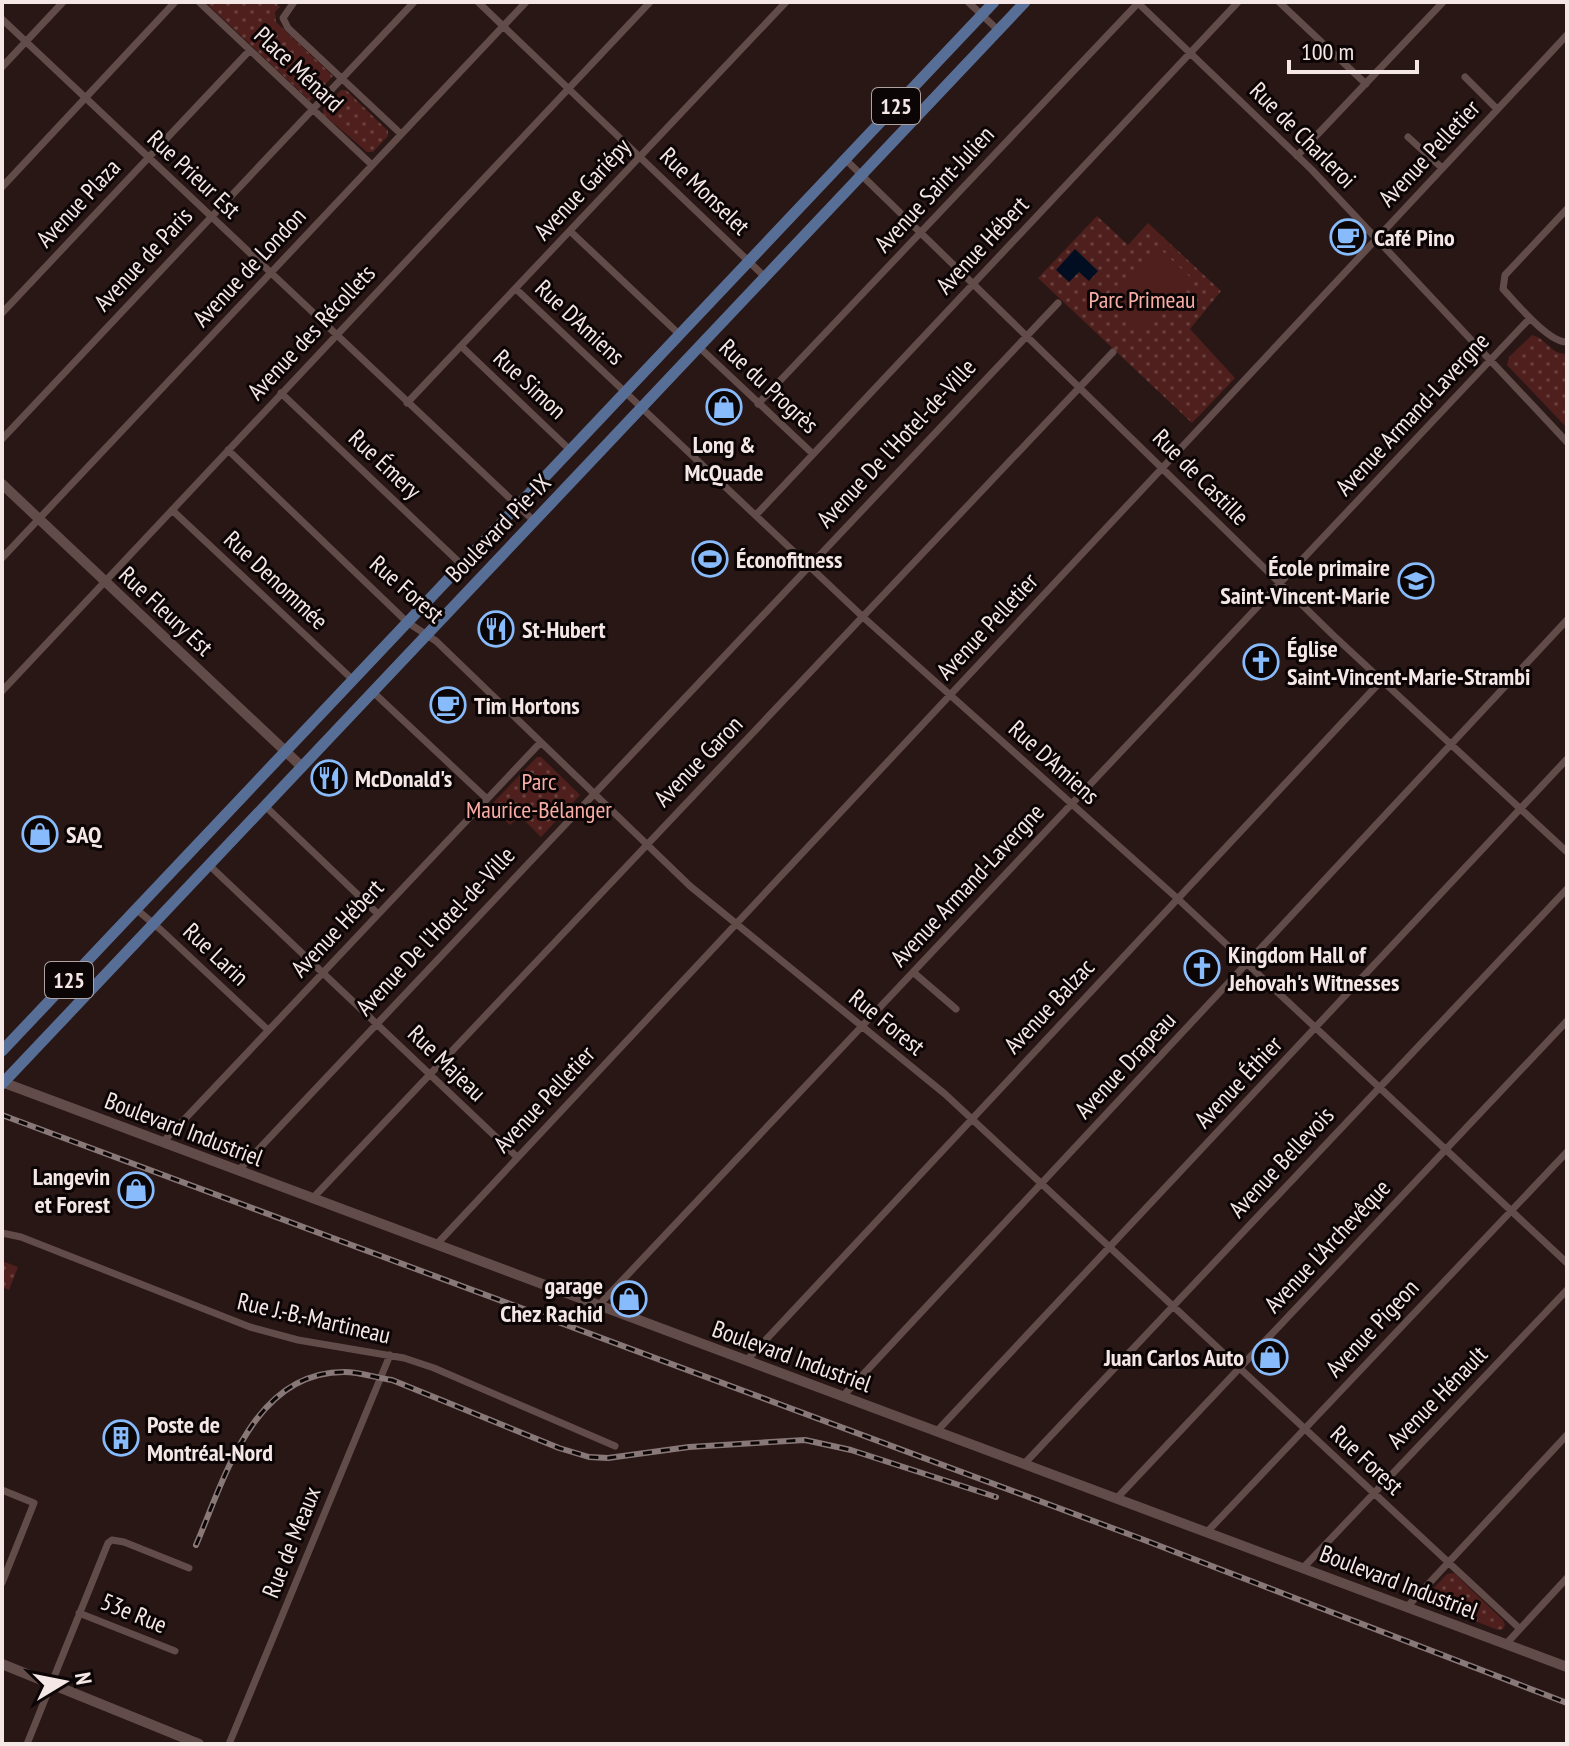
<svg xmlns="http://www.w3.org/2000/svg" width="1569" height="1746" font-family="'PT Sans Narrow',sans-serif">
	<style>
		.green { fill: url(#green-dots) }
		.pitch { fill: #4e1f1c }
		.water { fill: #010e22 }
		.lines { fill: none; stroke-linecap: round; stroke-linejoin: round }
		.street { stroke: #624c4a; stroke-width: 7 }
		.secondary { stroke: #624c4a; stroke-width: 10 }
		.primary { stroke: #576f96; stroke-width: 11 }
		.rail-casing { stroke: #887877; stroke-width: 6 }
		.rail { stroke: #0c0505; stroke-width: 3; stroke-dasharray: 9; stroke-linecap: butt }
		.labels { text-anchor: middle; dominant-baseline: central; stroke-width: 6; stroke-linejoin: round; paint-order: stroke }
		.shield { fill: #0c0505; stroke: #afa3a2; stroke-width: 2 }
		.shield-label { font-size: 22px; font-weight: bold; fill: #f5e7e6 }
		.street-label { font-size: 24px; fill: #f5e7e6; stroke: #0c0505 }
		.poi-label { font-size: 24px; font-weight: bold; fill: #f5e7e6; stroke: #0c0505; text-anchor: start }
		.park-label { font-size: 24px; fill: #f9ada5; stroke: #0c0505 }
	</style>
	<defs>
		<pattern id="green-dots" width="8" height="8" patternUnits="userSpaceOnUse" patternTransform="scale(2)"><rect width="8" height="8" fill="#4e1f1c"/><path d="M2 2h.1M6 6h.1" fill="none" stroke="#68403d" stroke-width="1.8" stroke-linecap="round"/></pattern>
	</defs>
	<rect width="100%" height="100%" fill="#291716"/>
	<path class="green" d="M205,2H275L280,7L275,12L276,22L333,76L310,101Z
		M341,90H346L388,131V136L373,152H367L323,114V109Z
		M1097,216L1128,245L1148,223L1221,291L1190,329L1235,378L1192,423L1038,278Z
		M1532,335C1546,338 1551,355 1567,354V428L1507,365L1509,357Z
		M537,757H541L580,795L541,837L520,816L510,825L490,806Z
		M2,1261L18,1267L9,1290L2,1287Z
		M1454,1573L1503,1620L1505,1625L1503,1629L1498,1630L1428,1603V1594L1447,1574Z"/>
	<path class="pitch" d="M1158,247L1190,277L1141,328L1109,298Z"/>
	<path class="water" d="M1075,249L1098,271L1089,281L1079,272L1069,282L1056,270Z"/>
	<g class="lines">
		<path class="street" d="M199,2L372,165
			M294,2L283,18L288,28L401,134
			M478,2L765,277
			M968,2L998,30
			M1137,2L1311,169L1567,442
			M1279,2L1366,84
			M2,19L534,521
			M2,67L63,2
			M1465,77L1497,109
			M1408,137L1442,168
			M1297,156L1443,2
			M845,159L1334,636L1567,852
			M2,187L175,2
			M1567,209L1505,275L1503,289C1516,303 1549,343 1567,342
			M570,231L679,334
			M516,289L863,617L1178,899L1567,1263
			M2,313L250,50
			M462,347L570,450
			M699,347L813,454
			M281,393L462,565
			M407,403L786,2
			M758,404L1139,2
			M2,439L414,2
			M228,450L407,622L436,641L690,886L945,1094L1519,1628
			M172,510L353,680
			M756,515L1238,2
			M2,558L526,2
			M2,691L650,2
			M373,692L487,799
			M265,806L378,914
			M209,865L517,1157
			M136,909L161,930L268,1030
			M913,972L956,1009
			M163,1142L540,743
			M238,1171L1058,303
			M312,1199L1113,352
			M2,1233L21,1237L250,1327L298,1340L404,1358L434,1368L615,1446
			M436,1245L1567,35
			M599,1305L1530,318
			M747,1360L1382,680
			M843,1396L1567,620
			M937,1431L1567,759
			M1025,1463L1567,889
			M2,1490L34,1503L2,1583
			M1117,1498L1567,1021
			M1207,1532L1567,1152
			M1303,1568L1567,1290
			M1407,1607L1567,1435
			M79,1613L175,1651
			M1506,1644L1567,1578
			M27,1744L108,1543L112,1540L124,1542L189,1568
			M229,1744L390,1355"/>
		<path class="secondary" d="M2,484L302,767
			M2,1082L1567,1667
			M2,1664L199,1744"/>
		<path class="primary" d="M2,1051L994,2
			M2,1084L1025,2"/>
		<defs>
			<path id="rail" d="M2,1115L1139,1538L1567,1703
				M196,1545C225,1478 253,1372 344,1372C361,1372 376,1378 392,1380L559,1448L589,1457L608,1458L689,1447L805,1440L851,1450L996,1497"/>
		</defs>
		<use href="#rail" class="rail-casing"/>
		<use href="#rail" class="rail"/>
	</g>
	<defs>
		<symbol id="cafe-ring" viewBox="-11 -11 22 22"><circle r="9.5" fill="#0c0505" stroke="#87bbfb" stroke-width="1.5"/><path d="M-5.5-4.5H6V0H3Q3 3.5 0 3.5H-2.5Q-5.5 3.5-5.5 0ZM3-3.2v2h1.7v-2ZM-6 4.5H4V6H-6Z" fill="#87bbfb"/></symbol>
		<symbol id="shop-ring" viewBox="-11 -11 22 22"><circle r="9.5" fill="#0c0505" stroke="#87bbfb" stroke-width="1.5"/><path d="M-5-2.5h2.3a2.7 3.5 0 0 1 5.4 0H5L5.5 6h-11ZM-1.5-2.5h3a1.5 2.3 0 0 0-3 0Z" fill="#87bbfb"/></symbol>
		<symbol id="stadium-ring" viewBox="-11 -11 22 22"><circle r="9.5" fill="#0c0505" stroke="#87bbfb" stroke-width="1.5"/><path d="M0-5a6.5 5 0 1 0 0 10a6.5 5 0 1 0 0-10ZM-3.5-1.8h7v3.6h-7Z" fill="#87bbfb"/></symbol>
		<symbol id="school-ring" viewBox="-11 -11 22 22"><circle r="9.5" fill="#0c0505" stroke="#87bbfb" stroke-width="1.5"/><path d="M0-5L7-2L0 1L-7-2ZM-4 1L0 2.5L4 1V4Q0 6-4 4Z" fill="#87bbfb"/></symbol>
		<symbol id="restaurant-ring" viewBox="-11 -11 22 22"><circle r="9.5" fill="#0c0505" stroke="#87bbfb" stroke-width="1.5"/><path d="M-5-6h1v4h1v-4h1v4h1v-4h1v5L-1.5 .5V6h-2V.5L-5-1ZM5-6V6H3V1.5H1.5Q1.5-4 5-6Z" fill="#87bbfb"/></symbol>
		<symbol id="church-ring" viewBox="-11 -11 22 22"><circle r="9.5" fill="#0c0505" stroke="#87bbfb" stroke-width="1.5"/><path d="M-1.2-6h2.4v3.5h3.3v2.4h-3.3V6h-2.4V-.1h-3.3v-2.4h3.3Z" fill="#87bbfb"/></symbol>
		<symbol id="building-ring" viewBox="-11 -11 22 22"><circle r="9.5" fill="#0c0505" stroke="#87bbfb" stroke-width="1.5"/><path d="M-4-6H4V6H1V3H-1V6H-4ZM-2.5-4.3h1.7v1.8h-1.7ZM.8-4.3h1.7v1.8H.8ZM-2.5-1h1.7V.8h-1.7ZM.8-1h1.7V.8H.8Z" fill="#87bbfb"/></symbol>
	</defs>
	<g fill-rule="evenodd">
		<use href="#cafe-ring" x="1328" y="217" width="40" height="40"/>
		<use href="#shop-ring" x="704" y="387" width="40" height="40"/>
		<use href="#stadium-ring" x="690" y="539" width="40" height="40"/>
		<use href="#school-ring" x="1396" y="561" width="40" height="40"/>
		<use href="#restaurant-ring" x="476" y="609" width="40" height="40"/>
		<use href="#church-ring" x="1241" y="642" width="40" height="40"/>
		<use href="#cafe-ring" x="428" y="685" width="40" height="40"/>
		<use href="#restaurant-ring" x="309" y="758" width="40" height="40"/>
		<use href="#shop-ring" x="20" y="814" width="40" height="40"/>
		<use href="#church-ring" x="1182" y="948" width="40" height="40"/>
		<use href="#shop-ring" x="116" y="1170" width="40" height="40"/>
		<use href="#shop-ring" x="609" y="1279" width="40" height="40"/>
		<use href="#shop-ring" x="1250" y="1337" width="40" height="40"/>
		<use href="#building-ring" x="101" y="1418" width="40" height="40"/>
	</g>
	<g class="labels">
		<g class="shield">
			<rect x="872" y="88" width="48" height="36" rx="6"/>
			<rect x="45" y="962" width="48" height="36" rx="6"/>
		</g>
		<g class="shield-label">
			<text x="896" y="106">125</text>
			<text x="69" y="980">125</text>
		</g>
		<g class="street-label">
			<text transform="translate(299 69) rotate(43)">Place Ménard</text>
			<text transform="translate(1303 135) rotate(45)">Rue de Charleroi</text>
			<text transform="translate(1429 153) rotate(-47)">Avenue Pelletier</text>
			<text transform="translate(194 174) rotate(43)">Rue Prieur Est</text>
			<text transform="translate(582 189) rotate(-47)">Avenue Gariépy</text>
			<text transform="translate(934 189) rotate(-47)">Avenue Saint-Julien</text>
			<text transform="translate(705 191) rotate(44)">Rue Monselet</text>
			<text transform="translate(78 203) rotate(-47)">Avenue Plaza</text>
			<text transform="translate(982 245) rotate(-47)">Avenue Hébert</text>
			<text transform="translate(143 259) rotate(-47)">Avenue de Paris</text>
			<text transform="translate(249 267) rotate(-47)">Avenue de London</text>
			<text transform="translate(580 322) rotate(43)">Rue D'Amiens</text>
			<text transform="translate(311 332) rotate(-47)">Avenue des Récollets</text>
			<text transform="translate(530 384) rotate(43)">Rue Simon</text>
			<text transform="translate(769 386) rotate(43)">Rue du Progrès</text>
			<text transform="translate(1412 414) rotate(-47)">Avenue Armand-Lavergne</text>
			<text transform="translate(896 443) rotate(-47)">Avenue De l'Hotel-de-Ville</text>
			<text transform="translate(385 464) rotate(43)">Rue Émery</text>
			<text transform="translate(1201 477) rotate(45)">Rue de Castille</text>
			<text transform="translate(498 528) rotate(-46)">Boulevard Pie-IX</text>
			<text transform="translate(276 580) rotate(43)">Rue Denommée</text>
			<text transform="translate(407 589) rotate(41)">Rue Forest</text>
			<text transform="translate(166 611) rotate(43)">Rue Fleury Est</text>
			<text transform="translate(987 626) rotate(-47)">Avenue Pelletier</text>
			<text transform="translate(698 761) rotate(-46)">Avenue Garon</text>
			<text transform="translate(1054 762) rotate(42)">Rue D'Amiens</text>
			<text transform="translate(967 885) rotate(-47)">Avenue Armand-Lavergne</text>
			<text transform="translate(337 928) rotate(-47)">Avenue Hébert</text>
			<text transform="translate(435 931) rotate(-47)">Avenue De l'Hotel-de-Ville</text>
			<text transform="translate(216 954) rotate(43)">Rue Larin</text>
			<text transform="translate(1049 1006) rotate(-47)">Avenue Balzac</text>
			<text transform="translate(887 1022) rotate(39)">Rue Forest</text>
			<text transform="translate(447 1063) rotate(44)">Rue Majeau</text>
			<text transform="translate(1125 1065) rotate(-47)">Avenue Drapeau</text>
			<text transform="translate(1238 1082) rotate(-47)">Avenue Éthier</text>
			<text transform="translate(544 1099) rotate(-47)">Avenue Pelletier</text>
			<text transform="translate(184 1129) rotate(21)">Boulevard Industriel</text>
			<text transform="translate(1281 1162) rotate(-47)">Avenue Bellevois</text>
			<text transform="translate(1327 1246) rotate(-47)">Avenue L'Archevêque</text>
			<text transform="translate(314 1318) rotate(13)">Rue J.-B.-Martineau</text>
			<text transform="translate(1372 1328) rotate(-47)">Avenue Pigeon</text>
			<text transform="translate(792 1356) rotate(20)">Boulevard Industriel</text>
			<text transform="translate(1437 1397) rotate(-46)">Avenue Hénault</text>
			<text transform="translate(1367 1460) rotate(43)">Rue Forest</text>
			<text transform="translate(291 1542) rotate(-68)">Rue de Meaux</text>
			<text transform="translate(1399 1582) rotate(21)">Boulevard Industriel</text>
			<text transform="translate(134 1613) rotate(22)">53e Rue</text>
		</g>
		<g class="poi-label">
			<text x="1374" y="237">Café Pino</text>
			<text x="724" y="444" text-anchor="middle">Long &amp;<tspan x="724" dy="28">McQuade</tspan></text>
			<text x="736" y="559">Éconofitness</text>
			<text x="1390" y="567" text-anchor="end">École primaire<tspan x="1390" dy="28">Saint-Vincent-Marie</tspan></text>
			<text x="522" y="629">St-Hubert</text>
			<text x="1287" y="648">Église<tspan x="1287" dy="28">Saint-Vincent-Marie-Strambi</tspan></text>
			<text x="474" y="705">Tim Hortons</text>
			<text x="355" y="778">McDonald's</text>
			<text x="66" y="834">SAQ</text>
			<text x="1228" y="954">Kingdom Hall of<tspan x="1228" dy="28">Jehovah's Witnesses</tspan></text>
			<text x="110" y="1176" text-anchor="end">Langevin<tspan x="110" dy="28">et Forest</tspan></text>
			<text x="603" y="1285" text-anchor="end">garage<tspan x="603" dy="28">Chez Rachid</tspan></text>
			<text x="1244" y="1357" text-anchor="end">Juan Carlos Auto</text>
			<text x="147" y="1424">Poste de<tspan x="147" dy="28">Montréal-Nord</tspan></text>
		</g>
		<g class="park-label">
			<text x="1142" y="299">Parc Primeau</text>
			<text x="539" y="781">Parc<tspan x="539" dy="28">Maurice-Bélanger</tspan></text>
		</g>
	</g>
	<rect width="1569" height="1746" fill="none" stroke="#f5e7e6" stroke-width="8"/>
	<g transform="translate(64 1682) rotate(80)" stroke="#0c0505" stroke-width="6" paint-order="stroke">
	<path d="M0-6L14 30L0 20L-14 30Z" fill="#f5e7e6"/>
	<text y="-12" font-size="22" font-weight="bold" text-anchor="middle" fill="#f5e7e6">N</text>
	</g>
	<path d="M1289 60v12h128v-12" fill="none" stroke="#f5e7e6" stroke-width="4"/>
	<text x="1301" y="60" font-size="24" fill="#f5e7e6" stroke="#0c0505" stroke-width="6" paint-order="stroke">100 m</text>
</svg>
